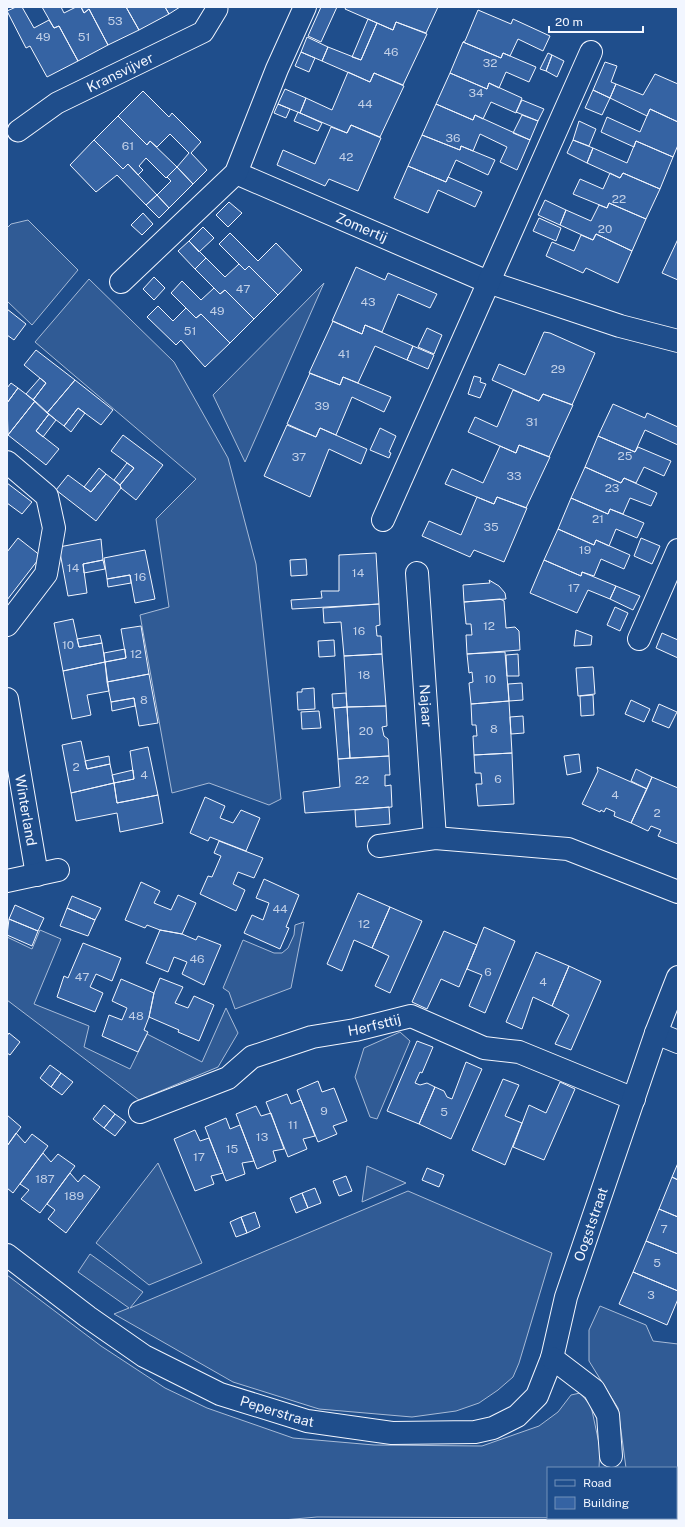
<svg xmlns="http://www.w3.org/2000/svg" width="685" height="1527" font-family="'Public Sans',sans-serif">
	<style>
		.built { fill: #305b95; stroke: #a8bbd7 }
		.building { fill: #3563a3; stroke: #f2f6ff }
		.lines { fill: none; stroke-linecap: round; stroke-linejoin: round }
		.pedestrian-casing { stroke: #f2f6ff; stroke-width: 23 }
		.minor-casing { stroke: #f2f6ff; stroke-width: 24 }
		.pedestrian { stroke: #1f4e8c; stroke-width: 21 }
		.minor { stroke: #1f4e8c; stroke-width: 22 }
		.labels { text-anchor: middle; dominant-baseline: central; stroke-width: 3; stroke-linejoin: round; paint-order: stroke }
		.number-label { font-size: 12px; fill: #c3d1e8 }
		.street-label { font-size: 14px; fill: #f2f6ff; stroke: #1f4e8c }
	</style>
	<rect width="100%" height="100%" fill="#1f4e8c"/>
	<path class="built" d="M28,220L78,270L32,325L7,301V228L11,224Z
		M89,279L174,362L228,458L256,564L281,799L269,805L209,783L172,793L140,615L169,607L156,519L196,479L35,342Z
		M324,283L245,462L213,395Z
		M304,922L291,988L235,1009L229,992L223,988L243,940L274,953H282L288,948L294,935L295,925Z
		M40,930L61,939L34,1004L89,1026L84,1047L130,1069L147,1034L202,1062L226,1008L238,1033L218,1067L139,1100L7,1000V937L32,949Z
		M400,1032L410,1041L377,1119L370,1117L355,1077L364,1048Z
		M158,1163L202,1263L149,1285L96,1243Z
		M367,1166L406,1183L362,1202Z
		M408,1191L552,1253L519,1363L513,1377L498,1390L479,1403L456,1411L412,1417L319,1409L233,1382L114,1314L129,1308L78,1272L90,1254L143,1292L130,1308Z
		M7,1275L101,1346L165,1388L207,1408L293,1438L374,1445L482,1446L539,1426L558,1412L571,1395L580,1393L591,1406L600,1448L599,1468H548V1518H596L317,1517L283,1520H7Z
		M600,1306L646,1325L653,1341L678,1344V1520H622V1518H676V1468H626L618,1408L589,1361V1330Z"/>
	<path class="building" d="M16,7H22L34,28L49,20L54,28L59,26L78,61L47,77L30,46L26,48L7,11Z
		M42,7H61L64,13L76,7H81L84,13L89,9L108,45L78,61L59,26L54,28Z
		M81,7H126L139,30L108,45L89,9L84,13Z
		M126,7H165L169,14L139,30Z
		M165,7H180L169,14Z
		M321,7H337L321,42L308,36Z
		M346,7H438L426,33L396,22L393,30L345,9Z
		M478,10L511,24L513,19L550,36L543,51L518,39L510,56L503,53L501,58L463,42L465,41Z
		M368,19L377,23L361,60L352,57Z
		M396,22L427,34L403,85L374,73L370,82L322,61L328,47L361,60L377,23L393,30Z
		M307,37L328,47L322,61L301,52Z
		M463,42L501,58L503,53L536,67L529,82L506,72L499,88L489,83L487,89L450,73Z
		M301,52L315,58L309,72L295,66Z
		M548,53L552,55L546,71L540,69Z
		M552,55L564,61L557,77L546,71Z
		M605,62L617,66L611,82L616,84L610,98L593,90Z
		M348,72L370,82L374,73L404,86L380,137L351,125L347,133L300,113L306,98L332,110Z
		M450,73L487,89L489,83L522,98L516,113L491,102L483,119L475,115L473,120L436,104Z
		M655,74L678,84V122L650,109L647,116L610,98L616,84L643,95Z
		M285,89L306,98L300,113L278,104Z
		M593,90L610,98L602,115L585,108Z
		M143,91L169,117L172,113L201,142L191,153L207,170L193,184L177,167L189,153L170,134L157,147L150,141L147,145L118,116Z
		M522,100L544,109L538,121L516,112Z
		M278,104L290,109L286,118L274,113Z
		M436,104L473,120L475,115L530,140L517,170L500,162L507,147L480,134L473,151L461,146L460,150L422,135Z
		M650,109L678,122V145L673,157L636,141L634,147L601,132L607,117L640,132Z
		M298,112L322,123L318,131L294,121Z
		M522,115L538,121L530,140L513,133Z
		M118,116L147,145L150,141L177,167L166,178L146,158L139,166L143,170L138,175L128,164L123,169L94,140Z
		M579,121L596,129L589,146L573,140Z
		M351,125L381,138L358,191L329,179L325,186L277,165L283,150L315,164L331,127L347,133Z
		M422,135L460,150L461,146L495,160L488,175L456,160L446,182L408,166Z
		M94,140L123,169L128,164L157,195L146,205L117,175L96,192L70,165Z
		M573,140L593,148L587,163L567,153Z
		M636,141L673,157L660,189L623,173L620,178L587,163L593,148L627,163Z
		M408,166L446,182L448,177L482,192L475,207L438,190L428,213L394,198Z
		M177,167L193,184L169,208L157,195L171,181L167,177Z
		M610,173L620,178L623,173L660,189L646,219L609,203L607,208L573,194L580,179L603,189Z
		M157,195L169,208L159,218L146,205Z
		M545,200L566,210L560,225L538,215Z
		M229,202L242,213L228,227L216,215Z
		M609,203L646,219L632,251L596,234L593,240L560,225L566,210L591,221L599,205L607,208Z
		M143,213L153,224L142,235L131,225Z
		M539,218L561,228L556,241L533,231Z
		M203,227L214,238L199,252L189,241Z
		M230,233L258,261L276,243L302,270L278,295L249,266L245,270L219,244Z
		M596,234L632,251L618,283L586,268L583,273L546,256L552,242L574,251L581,235L593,240Z
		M678,239V280L662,273Z
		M189,241L206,258L195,269L178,251Z
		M206,258L225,277L239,264L245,270L249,266L278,295L254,319L225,290L220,294L195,269Z
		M356,267L385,280L388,273L437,294L430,308L398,294L382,332L365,325L362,334L332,321Z
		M154,277L165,288L154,300L143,289Z
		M182,281L201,300L214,288L220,294L225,290L254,319L230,343L201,314L196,318L171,293Z
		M158,306L173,321L186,308L196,318L201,314L230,343L205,367L181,340L176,345L147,317Z
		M7,309L26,324L14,340L7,335Z
		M333,321L362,334L365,325L413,346L407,360L375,346L358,383L343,377L340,385L309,373Z
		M427,328L442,335L434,354L418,347Z
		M544,332L550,333L595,353L572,405L543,394L539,401L492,380L499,364L525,375Z
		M413,346L434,355L428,369L407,360Z
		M36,350L75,380L47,413L33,400L46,383L24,365Z
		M310,373L340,385L343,377L391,397L384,412L352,397L336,435L320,428L316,437L287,424Z
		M474,376L481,378L480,382L486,384L480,398L468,394Z
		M40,378L46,383L33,400L26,394Z
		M75,380L113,410L101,425L78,408L64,426L47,413Z
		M11,383L18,388L7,403V388Z
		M18,388L35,401L8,435L7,403Z
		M513,390L539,401L543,394L573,405L549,457L519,445L516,453L468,432L475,417L497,427Z
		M35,401L49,414L36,431L59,449L46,465L8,435Z
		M613,404L645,418L647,413L678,427V445L645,430L635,452L598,436Z
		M78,408L85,413L71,432L64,426Z
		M49,414L56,420L43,437L36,431Z
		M287,425L316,437L320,428L367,449L361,464L329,449L310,497L264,476Z
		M380,428L396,436L389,452L391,453L389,458L370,450Z
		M123,435L163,465L136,500L121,488L120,485L134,468L111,451Z
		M598,436L635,452L638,447L671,461L664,476L644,467L636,483L624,478L621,483L585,467Z
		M519,445L550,457L526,508L497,497L494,504L445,484L452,469L483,483L500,446L516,453Z
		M127,463L134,468L120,485L114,480Z
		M585,467L621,483L624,478L657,493L651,506L630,498L623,514L610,509L608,514L571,498Z
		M99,468L106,474L91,492L84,487Z
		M106,474L120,485L121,488L96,521L56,490L68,475L91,492Z
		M7,483L32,502L22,514L7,503Z
		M477,497L494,504L497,497L527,508L504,562L474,550L470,557L422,536L429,521L461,535Z
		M571,498L608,514L610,509L644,523L637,538L616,529L609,546L596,540L594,545L558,529Z
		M558,529L594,545L596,540L630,555L624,569L601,559L594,576L582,572L581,576L544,560Z
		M18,538L41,556L7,600V552Z
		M641,538L660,546L652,564L634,556Z
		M101,539L103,560L83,564L87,593L68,596L59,547Z
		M145,550L155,599L135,603L130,575L107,579L104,558Z
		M376,553L379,604L292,609L291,600L322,598L321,591H339V555Z
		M306,559L307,575L291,576L290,560Z
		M103,560L105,569L84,573L83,564Z
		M544,560L581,576L582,572L616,586L610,599L588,590L577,613L530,593Z
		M130,575L131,583L108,587L107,579Z
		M489,580L499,586L505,593L506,599L464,602L463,585L490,583Z
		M616,586L640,596L633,610L610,599Z
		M500,599L504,601L506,628L515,627L519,631L520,650L467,654L466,635H472L471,624H466L464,602Z
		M379,604L380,625L376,626L377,636H381L382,654L344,656L341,622L324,623L323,608Z
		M615,607L628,613L620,631L607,625Z
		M73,619L79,647L102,643L105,662L63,671L54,623Z
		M141,626L149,674L107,682L105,662L126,658L121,629Z
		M576,630L592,636L591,645L574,646Z
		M662,633L678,640V658L656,648Z
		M100,635L102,643L79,647L77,639Z
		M334,640L335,656L319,657L318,641Z
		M125,649L126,658L105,662L104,653Z
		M505,652L509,701L471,704L469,683L473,682L472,672L469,673L467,654Z
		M382,654L386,706L347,707L344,656Z
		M518,654L519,676H507L506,655Z
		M105,662L109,691L87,695L91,715L72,719L63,671Z
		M593,667L595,694L578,696L576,668Z
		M149,674L158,723L139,726L134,698L111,702L107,682Z
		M522,683L523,700L509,701L508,684Z
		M314,688L315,709L298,710L297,692H302V689Z
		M346,693L347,707L333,708L332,694Z
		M593,695L594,715L581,716L580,696Z
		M134,698L135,706L112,711L111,702Z
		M631,700L650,709L644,722L625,714Z
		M509,701L512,753L474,755L473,736H477L476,725H472L471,704Z
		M659,704L677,712L669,728L652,721Z
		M386,706L387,726L382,727L384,736L388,739L389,756L350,758L347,707Z
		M347,707L350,758L338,759L334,708Z
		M319,711L321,728L302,729L301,712Z
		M523,716L524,733L511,734L510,717Z
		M81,741L87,769L110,764L114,783L71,793L62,745Z
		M148,747L158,795L117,803L114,783L134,779L130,751Z
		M512,753L514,804L478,806L476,784H482L481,773H475L474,755Z
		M579,754L581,772L567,775L564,756Z
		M109,756L110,764L87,769L85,761Z
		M389,756L390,775H385V786L391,785L392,807L305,813L303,792L340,787L338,759Z
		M597,767L647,789L631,823L614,816L615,812L606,808L604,812L601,810L600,812L582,804L598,771Z
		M636,769L652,777L647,789L631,781Z
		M133,770L134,779L114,783L112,775Z
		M652,777L678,788V844L658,836L661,830L651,826L648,831L631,823Z
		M114,783L117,803L158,795L163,823L120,832L117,813L76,821L71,793Z
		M205,797L225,806L220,818L233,823L241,810L260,818L246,851L210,837L208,841L190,833Z
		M389,807L390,824L356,827L355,810Z
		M219,841L263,858L254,878L238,872L233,884L245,890L236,911L200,894L208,876L212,877L221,856L214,853Z
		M264,879L299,895L286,927L289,928L280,949L244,933L252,915L263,920L269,903L256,898Z
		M141,882L160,891L154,903L171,910L178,895L196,903L182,934L160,930L147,925L145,928L125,920Z
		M358,893L390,907L372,948L354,940L342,971L327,964Z
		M72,896L101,908L95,920L67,908Z
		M15,905L44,918L38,931L9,919Z
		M390,907L422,921L390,993L375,986L389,956L372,948Z
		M67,908L95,920L88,936L60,926Z
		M9,919L38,931L32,946L7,935Z
		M484,927L515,941L485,1013L469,1006L482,975L467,969Z
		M160,930L182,934L196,940L198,936L221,945L204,985L182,974L187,962L174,957L168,972L146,963Z
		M444,931L477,945L459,987L441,979L427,1009L412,1002Z
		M83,943L121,958L112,981L96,974L90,987L103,993L95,1012L57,997L64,976L68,978Z
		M536,952L569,966L552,1006L533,997L522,1029L506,1022Z
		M569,966L601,981L571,1050L555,1044L569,1015L552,1006Z
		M160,978L183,987L175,1003L188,1008L194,996L214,1005L199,1041L178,1032L179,1030L149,1017L154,993Z
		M121,979L154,993L149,1017L144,1030L148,1032L138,1052L102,1036L109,1015L122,1020L127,1008L112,1001Z
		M9,1033L20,1042L10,1055L7,1053V1036Z
		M417,1041L433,1047L422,1073L420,1072L415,1083L420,1085L427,1083L435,1087L419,1124L387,1111Z
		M466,1062L482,1069L451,1139L419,1124L435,1087L444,1091L447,1097L452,1099Z
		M50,1065L61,1073L51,1087L40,1078Z
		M61,1073L73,1082L62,1095L51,1087Z
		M503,1079L519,1085L505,1116L522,1123L505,1165L472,1150Z
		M318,1081L322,1092L334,1088L347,1121L333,1126L337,1134L318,1142L297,1090Z
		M560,1082L575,1089L544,1160L513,1147L529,1105L546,1113Z
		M287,1094L291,1104L301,1100L315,1136L303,1139L307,1149L288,1157L266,1102Z
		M104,1105L115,1114L104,1128L93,1119Z
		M256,1106L261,1116L271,1113L284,1149L273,1151L276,1161L257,1169L236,1114Z
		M115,1114L126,1122L115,1136L104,1128Z
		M7,1115L21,1127L7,1146Z
		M226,1118L230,1129L240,1125L254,1161L242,1163L245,1174L226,1181L205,1127Z
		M195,1130L200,1141L209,1138L223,1173L211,1176L214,1184L195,1191L174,1139Z
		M16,1133L25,1143L32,1134L48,1146L13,1193L7,1188V1146Z
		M43,1153L51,1162L58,1154L75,1166L40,1213L21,1199L29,1190L20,1184Z
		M678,1163V1180L672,1177Z
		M427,1168L444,1175L439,1187L422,1180Z
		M70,1173L78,1182L84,1175L100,1187L66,1233L48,1219L55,1210L47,1204Z
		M346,1176L352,1191L339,1196L333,1181Z
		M672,1177L678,1180V1217L659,1209Z
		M315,1188L321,1203L308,1208L302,1193Z
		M302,1193L308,1208L296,1213L290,1198Z
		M659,1209L678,1217V1254L646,1241Z
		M255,1212L260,1227L247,1233L241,1217Z
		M241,1217L247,1233L236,1237L230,1222Z
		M646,1241L678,1254V1291L633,1272Z
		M633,1272L678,1291V1299L667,1325L619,1304Z"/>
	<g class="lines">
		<defs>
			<g id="pedestrian">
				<path id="s1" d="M18,131L57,103L203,32L217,9"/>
			</g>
			<g id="minor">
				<path id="s2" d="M236,173L488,282L620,326L678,341"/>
				<path d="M121,282L236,173L277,69L305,7"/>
				<path d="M7,462L47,496L54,528L46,574L7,625"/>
				<path d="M383,520L591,52"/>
				<path id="s3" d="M417,573L435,838"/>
				<path d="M639,639L678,550"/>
				<path id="s4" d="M7,699L37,875"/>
				<path d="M379,846L435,838L568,849L678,892"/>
				<path d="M7,881L58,870"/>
				<path d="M656,1033L678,1042"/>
				<path id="s5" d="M140,1112L228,1078L252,1057L312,1037L355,1030L411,1016L484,1048L519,1052L634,1099"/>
				<path id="s6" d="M7,1255L88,1317L144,1356L220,1394L307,1421L392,1433L475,1432L493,1428L517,1416L537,1396L552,1358L566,1297L656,1033L678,977"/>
				<path d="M552,1358L594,1390L608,1415L611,1456"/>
			</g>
		</defs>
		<use href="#pedestrian" class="pedestrian-casing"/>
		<use href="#minor" class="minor-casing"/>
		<use href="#pedestrian" class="pedestrian"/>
		<use href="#minor" class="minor"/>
	</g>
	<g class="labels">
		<g class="number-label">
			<text x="115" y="21">53</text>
			<text x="43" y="37">49</text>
			<text x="84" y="37">51</text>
			<text x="391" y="52">46</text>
			<text x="490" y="63">32</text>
			<text x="476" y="93">34</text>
			<text x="365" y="104">44</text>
			<text x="453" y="138">36</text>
			<text x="128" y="146">61</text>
			<text x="346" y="157">42</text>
			<text x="619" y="199">22</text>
			<text x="605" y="229">20</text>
			<text x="243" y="289">47</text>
			<text x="368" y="302">43</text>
			<text x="217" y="311">49</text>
			<text x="190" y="331">51</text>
			<text x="344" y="354">41</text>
			<text x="558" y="369">29</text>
			<text x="322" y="406">39</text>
			<text x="532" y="422">31</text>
			<text x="625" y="456">25</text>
			<text x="299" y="457">37</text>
			<text x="514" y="476">33</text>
			<text x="612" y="488">23</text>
			<text x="598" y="519">21</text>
			<text x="491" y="527">35</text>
			<text x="585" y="550">19</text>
			<text x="73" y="568">14</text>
			<text x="358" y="573">14</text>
			<text x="140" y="577">16</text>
			<text x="574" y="588">17</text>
			<text x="489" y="626">12</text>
			<text x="359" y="631">16</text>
			<text x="68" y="645">10</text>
			<text x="136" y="654">12</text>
			<text x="364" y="675">18</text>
			<text x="490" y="679">10</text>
			<text x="144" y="700">8</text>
			<text x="494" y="729">8</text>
			<text x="366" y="731">20</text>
			<text x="76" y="767">2</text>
			<text x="144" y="775">4</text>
			<text x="498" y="779">6</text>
			<text x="362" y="780">22</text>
			<text x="615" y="795">4</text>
			<text x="657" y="813">2</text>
			<text x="280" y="909">44</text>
			<text x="364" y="924">12</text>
			<text x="197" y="959">46</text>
			<text x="488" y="972">6</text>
			<text x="82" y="977">47</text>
			<text x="543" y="982">4</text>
			<text x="136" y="1016">48</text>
			<text x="324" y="1111">9</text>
			<text x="444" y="1112">5</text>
			<text x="293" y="1125">11</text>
			<text x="262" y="1137">13</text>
			<text x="232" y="1149">15</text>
			<text x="199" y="1157">17</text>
			<text x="45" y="1179">187</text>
			<text x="74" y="1196">189</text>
			<text x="664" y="1229">7</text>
			<text x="657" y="1263">5</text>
			<text x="651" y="1295">3</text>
		</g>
		<g class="street-label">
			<text stroke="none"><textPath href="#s1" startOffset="118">Kransvijver</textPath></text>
			<text stroke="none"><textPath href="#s2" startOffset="137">Zomertij</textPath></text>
			<text stroke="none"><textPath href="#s3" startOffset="133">Najaar</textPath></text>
			<text stroke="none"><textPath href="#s4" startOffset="113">Winterland</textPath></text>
			<text stroke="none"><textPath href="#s5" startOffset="253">Herfsttij</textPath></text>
			<text stroke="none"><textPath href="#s6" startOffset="769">Oogststraat</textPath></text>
			<text stroke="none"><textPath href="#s6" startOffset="315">Peperstraat</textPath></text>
		</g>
	</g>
	<rect width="685" height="1527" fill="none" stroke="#f2f6ff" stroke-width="16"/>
	<rect x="547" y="1467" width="130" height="52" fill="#1f4e8c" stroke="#7391ba"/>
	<rect x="555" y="1480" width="20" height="6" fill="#1f4e8c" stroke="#7391ba"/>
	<text x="583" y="1487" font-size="12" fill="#f2f6ff">Road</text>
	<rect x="555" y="1497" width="20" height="12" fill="#3563a3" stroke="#7391ba"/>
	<text x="583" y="1507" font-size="12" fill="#f2f6ff">Building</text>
	<path d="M549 26v6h94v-6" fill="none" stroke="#f2f6ff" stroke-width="2"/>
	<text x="555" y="26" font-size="12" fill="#f2f6ff" stroke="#1f4e8c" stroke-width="3" paint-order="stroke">20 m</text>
</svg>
